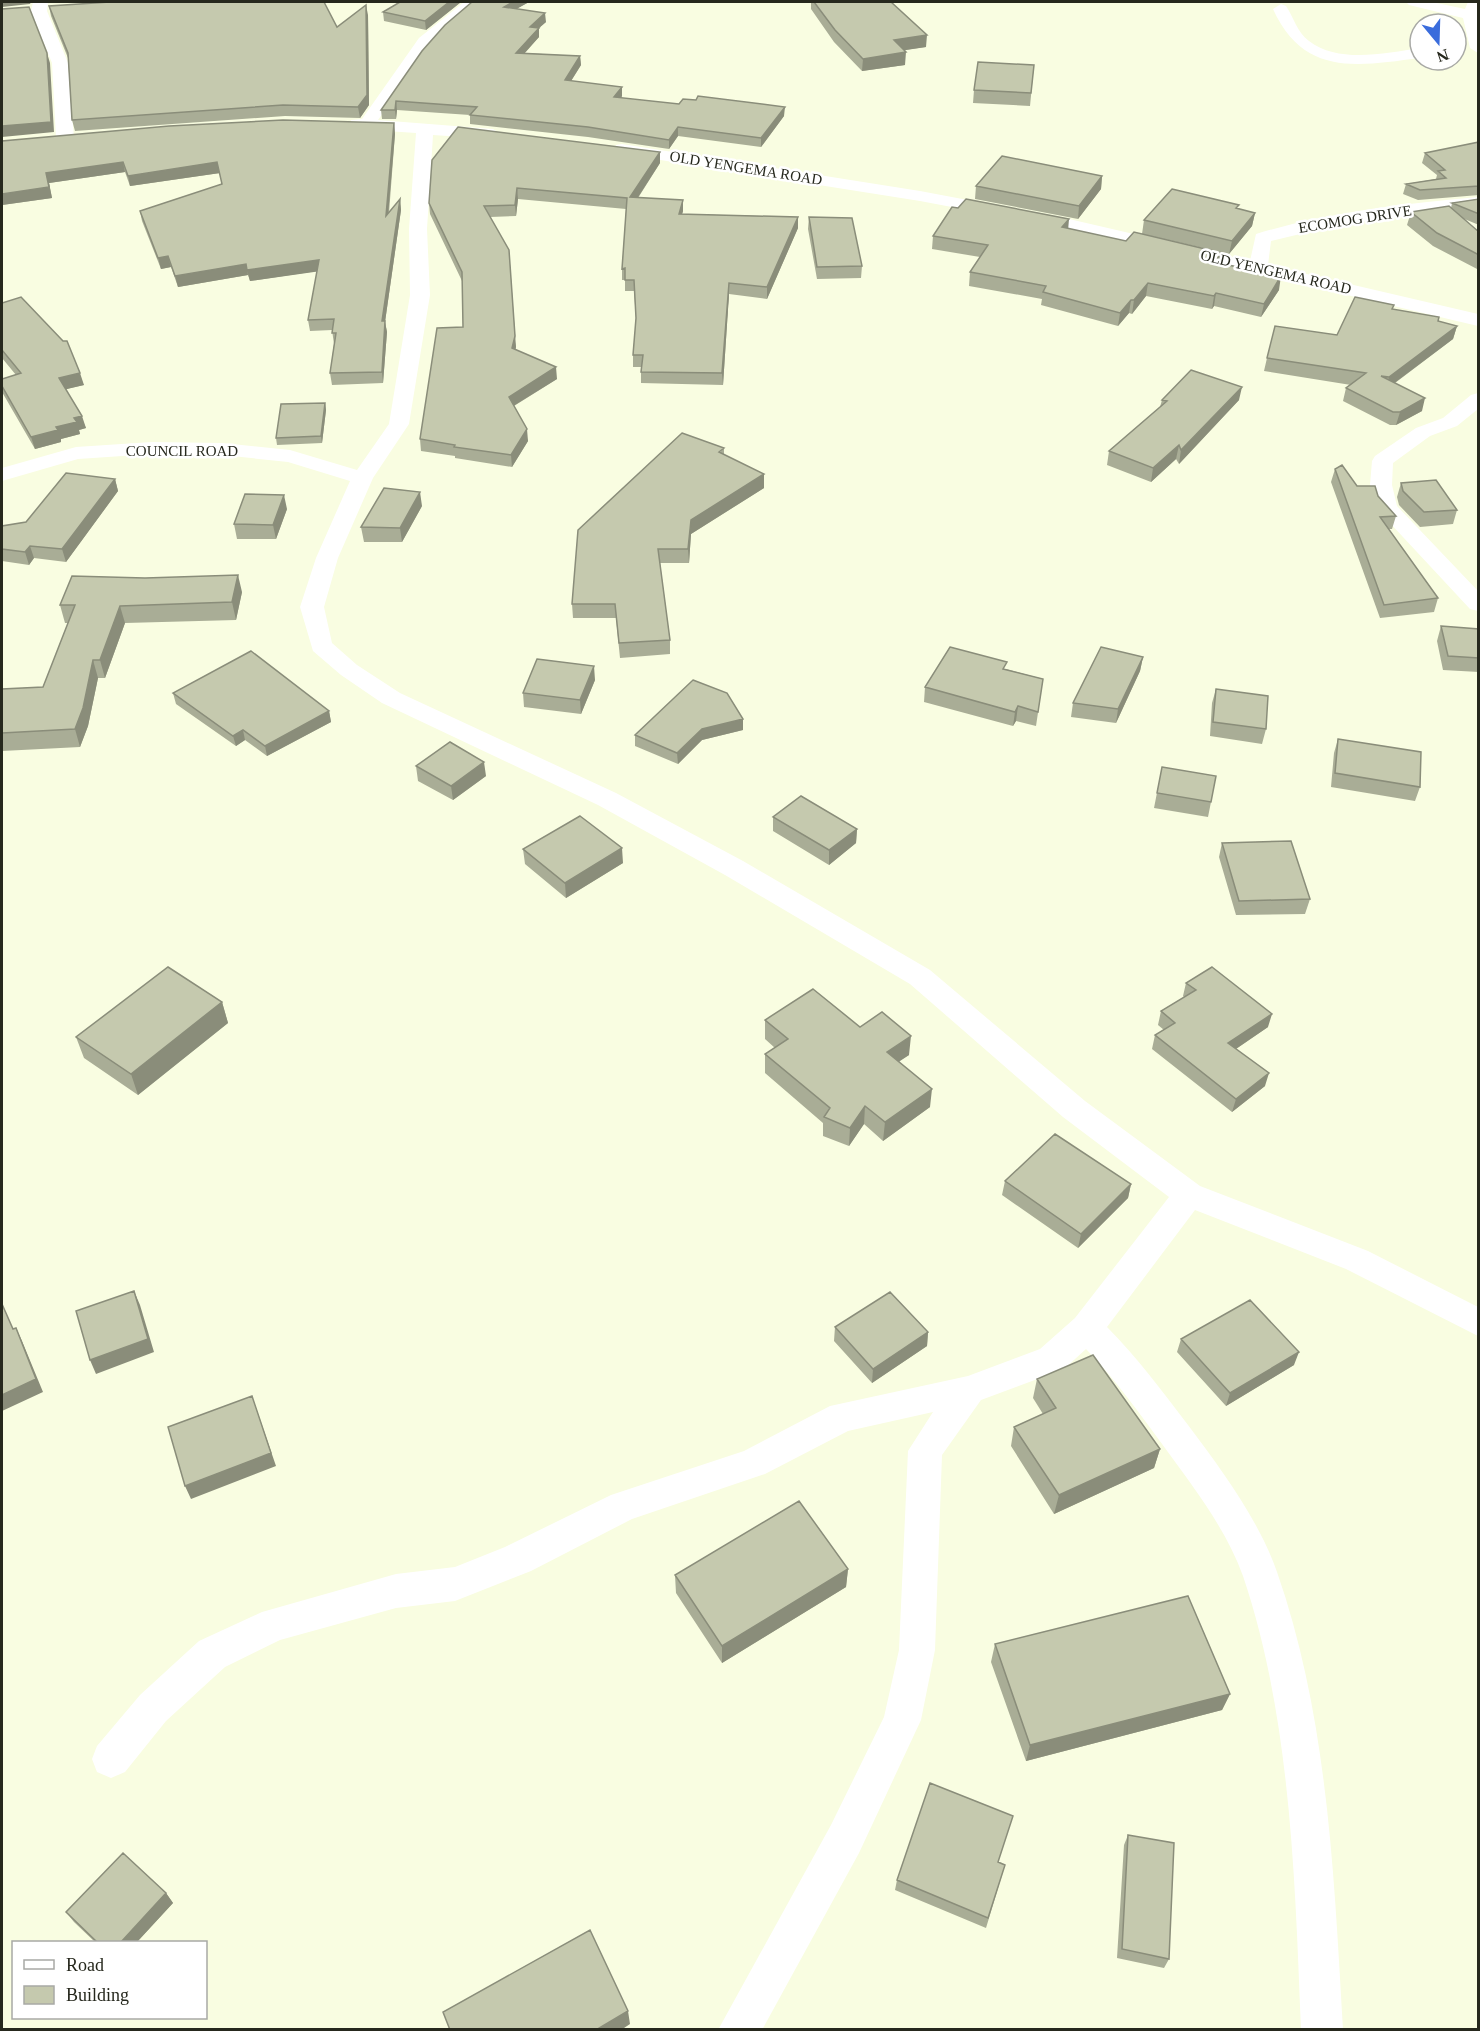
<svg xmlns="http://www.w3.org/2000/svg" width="1480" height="2031" font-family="Georgia,serif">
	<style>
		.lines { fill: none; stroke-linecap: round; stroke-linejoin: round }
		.street { fill: #fff; fill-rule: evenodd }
		.wall { fill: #a9ad96 }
		.shaded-wall { fill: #8a8d7a }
		.building { fill: #c5c9ae; stroke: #8a8d7a; stroke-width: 1.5 }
		.labels { text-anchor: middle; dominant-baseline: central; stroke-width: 5; stroke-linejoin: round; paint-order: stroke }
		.far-street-label { font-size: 15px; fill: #26281d; stroke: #fff }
	</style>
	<rect width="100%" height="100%" fill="#f9fde1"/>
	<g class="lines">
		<path class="street" d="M33,2H48L47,11L68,63L74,138L71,142L65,143L56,138L52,63L31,11Z
			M464,2H481L431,44L378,120L493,129L501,134L493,139L433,135L427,229L430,295L409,424L373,478L338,558L324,607L332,643L357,665L400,693L616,793L743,861L930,970L1085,1101L1200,1186L1368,1251L1478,1307V1336L1346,1269L1195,1210L1107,1327C1137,1357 1162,1391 1188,1425C1221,1469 1259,1520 1277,1572C1328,1718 1334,1876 1343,2030H1301C1295,1881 1291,1718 1243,1576C1226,1529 1194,1488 1165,1448C1140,1414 1116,1380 1086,1349L1064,1369L981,1400L942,1455L935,1650L921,1720L859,1853L762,2030H718L831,1825L884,1717L899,1650L908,1451L933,1412L848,1431L765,1474L632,1519L531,1571L455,1601L396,1608L280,1640L225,1667L166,1721L125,1772L111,1778L97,1772L92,1759L97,1746L140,1695L199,1641L262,1612L396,1574L455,1567L505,1547L611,1495L744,1451L830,1406L968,1376L1040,1349L1075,1318L1169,1197L1063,1117L910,984L725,875L598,805L382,703L341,675L313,651L300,607L316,558L350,481L288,462L222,455L152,454L78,459L2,481V468L76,447L152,442L222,443L290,450L357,470L389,424L410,295L409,229L416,133L357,129L349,124L351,120L362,119L419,38Z
			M1406,2H1432L1465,9L1468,2H1478V53L1470,48L1463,18L1409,5Z
			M1281,4L1286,6C1294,18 1297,32 1309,41C1339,64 1386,53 1420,48V58C1357,66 1304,77 1273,9Z
			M622,144L920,191L1069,219L1250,261L1256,234C1328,212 1402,204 1478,197V207L1342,224L1271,241L1268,265L1478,314V326L1069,229L920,201L616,153L613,149L616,145Z
			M1478,393V409L1457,426L1430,436L1393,463L1392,485L1397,506L1478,591V611L1470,609L1376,508L1370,485L1372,461L1375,456L1416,428L1443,418L1471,395Z"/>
	</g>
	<path class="wall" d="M48,2H102L49,3Z
		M400,2H461L426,30L384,21L383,12Z
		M472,2H529L516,9L546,22L539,28V37L524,53L580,56L581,65L571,81L622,87V96L621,98L784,116L761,147L678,136L669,149L588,137L470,124V115L397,110L396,119H382L381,110Z
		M811,2H891L926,47L904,50L905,65L862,71L834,42L811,9Z
		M49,6L337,27L368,15L369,105L360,118L285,116L75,131L72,120L68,58L51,16Z
		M1034,65L1030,106L973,103L974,90Z
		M394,123L395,134L389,213L400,199L401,210L385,322L387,332L383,383L332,385L330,373L334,344L332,330L310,331L308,320L317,271L250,281L248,275L178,287L171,267L161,269L142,221L140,211L222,184L220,173L130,186L125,172L49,183L52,198L2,205V141Z
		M1479,142V195L1418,200L1403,194L1406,184L1436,179L1437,175L1422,163L1425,153Z
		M660,163L638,198L683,200V211L682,214L798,217V228L767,299L729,294L723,385L641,383V367H633V355L636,319L634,291H625V280H622V269L626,209L518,199L516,216L490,217L516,347L515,350L557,379L514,406L528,441L512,467L455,458V456L421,451L420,439L463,327L462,281L430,214L429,203Z
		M1102,176L1101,189L1078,219L975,199L976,186Z
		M1479,199V225L1462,218L1479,232V270L1433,246L1407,225L1411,212L1451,208L1452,203Z
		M1255,213L1252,226L1229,254L1142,234L1144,220Z
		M809,217L862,266L861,278L817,279L808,229Z
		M1068,229L1220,263L1279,290L1261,317L1214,306L1212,309L1146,296L1132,314L1129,313L1118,326L1041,305L1042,299L969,286L970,272L980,257L932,249L933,236Z
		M2,303L84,385L66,389L86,428L79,430L80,434L61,439V442L35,449L2,392V379L16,375L2,358Z
		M1392,309L1457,326L1453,339L1395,383L1422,411L1396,425H1390L1343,401L1346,388L1351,385L1264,371L1267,358L1337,335Z
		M1162,400H1239L1179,464L1176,459L1151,482L1107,465L1109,451L1160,407Z
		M325,403L326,410L322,443L277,445L276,438Z
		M724,448V454L764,488L691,534L689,563H660L670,640V654L620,658L616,618H573L572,604Z
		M1335,469L1357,486L1378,496L1396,516L1392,529H1388L1438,598L1434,612L1380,618L1331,482Z
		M115,479L118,491L66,562L34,558L29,565L2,561V526L26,522Z
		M1401,483L1457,510L1453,524L1420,527L1399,505L1397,497Z
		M422,506L402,542H364L361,527Z
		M287,509L276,539H237L234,524Z
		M242,592L236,620L125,623L105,678H98L88,726L80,747L2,751V689L43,687L68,623H65L60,605Z
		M1441,626L1479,629V672L1443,670L1437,641Z
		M1143,657L1140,671L1116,723L1071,717L1073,703Z
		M1006,669L1043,679L1036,726L1016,721L1013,726L924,702L925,687Z
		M595,680L581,714L524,707L523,693Z
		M1216,689L1266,729L1262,744L1210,736L1212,703Z
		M173,693L329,711L331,722L267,756L245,740L236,746L176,704Z
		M743,730L702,740L678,764L635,746V735Z
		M1338,739L1420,787L1415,801L1331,787L1334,753Z
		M416,766L486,776L453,800L418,781Z
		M1162,767L1211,802L1208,817L1154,808Z
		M773,817L857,829L856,843L829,865L773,831Z
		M1222,843L1310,899L1305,914L1236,915L1219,857Z
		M523,849L623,863L566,898L525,864Z
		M1186,983L1268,1027L1236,1049L1265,1086L1232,1112L1152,1049L1155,1035L1164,1030L1158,1025L1161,1011L1184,997L1183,996Z
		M222,1002L228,1023L138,1095L84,1058L76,1037Z
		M765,1020L860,1027L909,1055L899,1061L930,1107L883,1141L864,1124L849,1146L823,1136V1123L765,1073V1054L775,1048L765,1039Z
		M1005,1181L1131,1184L1128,1198L1078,1248L1002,1195Z
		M835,1327L928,1332L927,1346L872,1383L834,1341Z
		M1181,1339L1294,1365L1226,1406L1177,1352Z
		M1037,1379L1160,1449L1154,1468L1054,1514L1011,1446L1014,1427L1043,1414L1033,1398Z
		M848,1569L846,1587L722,1663L676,1593L675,1575Z
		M995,1644L1230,1694L1222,1710L1026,1761L991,1662Z
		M1128,1835L1169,1959L1164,1968L1117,1958L1124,1845Z
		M998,1862L1005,1865L986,1928L895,1890L897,1880Z
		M166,1893L173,1903L137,1942H95L74,1922L66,1912Z"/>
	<path class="shaded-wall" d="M2,2H31L30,4L2,7Z
		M449,2H461L426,30L425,21Z
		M513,2H529L504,16V7Z
		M366,5L368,15L369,105L360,118L358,107Z
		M545,13L546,22L539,28V37L517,62L516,53L530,27Z
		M927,35L926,47L893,52L894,40Z
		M906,52L905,65L862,71L863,59Z
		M47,53L50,63L54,132L2,137V139V126Z
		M580,56L581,65L566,89L565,80Z
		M622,87V96L614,107V97Z
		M396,101L397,110L396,119L395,110Z
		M785,107L784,116L761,147V138Z
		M394,123L395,134L387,227L386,216Z
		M678,127V136L669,149V140Z
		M660,152V163L631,208L630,197Z
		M123,162L125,172L49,183L52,198L2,205V194L46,173Z
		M217,162L220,173L130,186L128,176Z
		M1102,176L1101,189L1078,219L1079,206Z
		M517,188L518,199L516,216L515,205Z
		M400,199L401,210L385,322L387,332L383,383L382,372V321Z
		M683,200V211L679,225V214Z
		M1255,213L1252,226L1229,254L1232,241Z
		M798,217V228L767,299V287Z
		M1069,219L1068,231L1062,227Z
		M509,250L516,347L513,360L512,348Z
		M1222,253L1220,265L1214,262Z
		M168,256L171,267L161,269L158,258Z
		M319,260L321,271L250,281L247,270Z
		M246,264L248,275L178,287L175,276Z
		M1281,276L1279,290L1261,317L1264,304Z
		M729,283V294L723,385L722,373Z
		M1148,283L1146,296L1132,314L1134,300Z
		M1216,293L1214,306L1212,309L1214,296Z
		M1131,300L1129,313L1118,326L1120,313Z
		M1457,326L1453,339L1385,390L1389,377Z
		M556,367L557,379L510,408L509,397Z
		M80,373L84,385L63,390L59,378Z
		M1242,387L1239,400L1179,464L1181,450Z
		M1425,398L1422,411L1396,425L1400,412Z
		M325,403L326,410L322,443L321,436Z
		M82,416L86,428L79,430L80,434L61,439V442L35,449L31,437L56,427L74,418Z
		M527,429L528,441L512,467L511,455Z
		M1179,445L1176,459L1151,482L1153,468Z
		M764,474V488L691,534L689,563L688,549L691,520Z
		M115,479L118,491L66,562L62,549Z
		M420,492L422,506L402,542L400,528Z
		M284,495L287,509L276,539L273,525Z
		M30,546L34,558L29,565L25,552Z
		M238,575L242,592L236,620L232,602Z
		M120,606L125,623L105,678L100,660Z
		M1143,657L1140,671L1116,723L1118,709Z
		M93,660L98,678L88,726L80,747L75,729Z
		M594,666L595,680L581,714L580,700Z
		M1018,706L1016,721L1013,726L1015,712Z
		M329,711L331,722L267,756L265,746Z
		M743,719V730L702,740L678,764L677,753L702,729Z
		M243,730L245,740L236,746L233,736Z
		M484,762L486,776L453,800L451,786Z
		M857,829L856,843L829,865V850Z
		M622,848L623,863L566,898L565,883Z
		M222,1002L228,1023L138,1095L131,1074Z
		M1272,1014L1268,1027L1224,1057L1228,1043Z
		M911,1036L909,1055L885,1071L887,1052Z
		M1269,1073L1265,1086L1232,1112L1236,1099Z
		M932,1089L930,1107L883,1141L885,1122Z
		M865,1106L864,1124L849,1146L850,1128Z
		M1131,1184L1128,1198L1078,1248L1081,1234Z
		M134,1291L140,1305L154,1352L96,1374L90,1360Z
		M16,1328L22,1341L43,1392L2,1411V1395Z
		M928,1332L927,1346L872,1383L873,1369Z
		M1299,1352L1294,1365L1226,1406L1230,1393Z
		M252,1396L276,1466L191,1499L185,1486Z
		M1160,1449L1154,1468L1054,1514L1059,1495Z
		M848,1569L846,1587L722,1663V1646Z
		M1230,1694L1222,1710L1026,1761L1030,1745Z
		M166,1893L173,1903L137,1942H121Z
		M628,2011L630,2024L621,2030H596Z"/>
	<path class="building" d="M110,2H324L337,27L366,5L367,95L358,107L283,105L72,120L68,53L49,6Z
		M400,2H449L425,21L383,12Z
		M472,2H513L504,7L545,13L530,27L539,28L516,53L580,56L565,80L622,87L614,97L679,104L683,99L696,100L698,96L785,107L761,138L678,127L669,140L588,127L470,115L477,107L396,101L395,110H381L422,51L445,25Z
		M814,2H891L927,35L894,40L906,52L863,59L835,30Z
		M29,7L47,53L51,122L2,126V9Z
		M978,62L1034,65L1031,93L974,90Z
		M283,120L394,123L386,216L400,199L382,321H385L382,372L330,373L336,333H332L334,319L308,320L319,260L247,270L246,264L175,276L168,256L158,258L140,211L222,184L217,162L128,176L123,162L46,173L49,187L2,194V141L169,126Z
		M458,127L660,152L630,197L683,200L679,214L798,217L767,287L729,283L722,373L641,372L643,355H633L636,318L634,280H625V268L622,269L627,198L517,188L515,205L484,206L509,250L515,336L512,348L556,367L509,397L527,429L511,455L454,447L455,445L420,439L437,328L463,327L462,272L429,203L432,160Z
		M1479,142V186L1420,190L1406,184L1446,178L1438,171L1445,170L1425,153Z
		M1002,156L1102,176L1079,206L976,186Z
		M1172,189L1239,205L1236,208L1255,213L1232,241L1144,220Z
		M966,199L1069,219L1062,227L1126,241L1134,232L1222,253L1214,262L1281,276L1264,304L1216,293L1214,296L1148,283L1134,300H1131L1120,313L1043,292L1046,286L970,272L988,245L933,236L952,207L958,208Z
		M1479,199V214L1452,203Z
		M1449,206L1479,232V255L1437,233L1411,212Z
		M809,217L852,218L862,266L817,267Z
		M21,297L63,341H67L80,373L59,378L82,416L74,418L77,422L56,427L58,430L31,437L2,386V379L21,373L2,350V303Z
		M1355,297L1394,305L1392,309L1439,317L1438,321L1457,326L1389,377L1381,376L1425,398L1400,412H1393L1346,388L1366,373L1267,358L1275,326L1337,335Z
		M1191,370L1242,387L1181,450L1179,445L1153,468L1109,451L1167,401L1162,400Z
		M325,403L321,436L276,438L281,404Z
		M682,433L724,448L719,452L764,474L691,520L688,549H658L670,640L619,643L615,604H572L578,530Z
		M1342,465L1357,486H1375L1378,496L1396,516L1380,517L1438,598L1384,605L1335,469Z
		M66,473L115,479L62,549L30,546L25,552L2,549V526L26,522Z
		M1436,480L1457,510L1424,512L1403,491L1401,483Z
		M384,488L420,492L400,528L361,527Z
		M245,494L284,495L273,525L234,524Z
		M238,575L232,602L120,606L100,660H93L83,708L75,729L2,733V689L43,687L75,605H60L72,576L145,578Z
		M1441,626L1479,629V658L1448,656Z
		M950,647L1007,662L1003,669L1043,679L1038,712L1018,706L1015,712L925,687Z
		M1101,647L1143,657L1118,709L1073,703Z
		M251,651L329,711L265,746L243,730L233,736L173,693Z
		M537,659L594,666L580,700L523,693Z
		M693,680L727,693L743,719L702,729L677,753L635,735Z
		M1216,689L1268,696L1266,729L1213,722Z
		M1338,739L1421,752L1420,787L1335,773Z
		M450,742L484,762L451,786L416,766Z
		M1162,767L1216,776L1211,802L1157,793Z
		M801,796L857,829L829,850L773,817Z
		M580,816L622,848L565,883L523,849Z
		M1291,841L1310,899L1239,901L1222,843Z
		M168,967L222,1002L131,1074L76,1037Z
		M1212,967L1272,1014L1228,1043L1269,1073L1236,1099L1155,1035L1175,1023L1161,1011L1196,990L1186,983Z
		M813,989L860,1027L882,1012L911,1036L887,1052L932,1089L885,1122L865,1106L850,1128L824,1117L830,1108L765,1054L788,1039L765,1020Z
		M1055,1134L1131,1184L1081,1234L1005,1181Z
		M134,1291L148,1339L90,1360L76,1311Z
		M890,1292L928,1332L873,1369L835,1327Z
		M1250,1300L1299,1352L1230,1393L1181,1339Z
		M2,1304L13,1329L16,1328L36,1379L2,1395Z
		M1093,1355L1160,1449L1059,1495L1014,1427L1056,1408L1037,1379Z
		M252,1396L271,1453L185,1486L168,1427Z
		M799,1501L848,1569L722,1646L675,1575Z
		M1188,1596L1230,1694L1030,1745L995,1644Z
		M930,1783L1013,1816L998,1862L1005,1865L988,1918L897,1880Z
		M1128,1835L1174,1843L1169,1959L1122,1949Z
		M123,1853L166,1893L121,1942H97L66,1912Z
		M590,1930L628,2011L596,2030H450L443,2012Z"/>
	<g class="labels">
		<g class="far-street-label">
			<text transform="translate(746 168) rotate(9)">OLD YENGEMA ROAD</text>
			<text transform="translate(1355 219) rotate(-9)">ECOMOG DRIVE</text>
			<text transform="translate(1276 272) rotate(13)">OLD YENGEMA ROAD</text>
			<text x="182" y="451">COUNCIL ROAD</text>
		</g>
	</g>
	<rect width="1480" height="2031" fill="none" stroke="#26281d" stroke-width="6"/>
	<rect x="12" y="1941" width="195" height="78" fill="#ffffff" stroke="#a8a9a5" stroke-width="1.5"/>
	<rect x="24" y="1960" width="30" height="9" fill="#ffffff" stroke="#a8a9a5" stroke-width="1.5"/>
	<text x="66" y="1971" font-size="18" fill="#26281d">Road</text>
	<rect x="24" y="1986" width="30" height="18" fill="#c5c9ae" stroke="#a8a9a5" stroke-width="1.5"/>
	<text x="66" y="2001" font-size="18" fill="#26281d">Building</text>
	<g transform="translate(1438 42) rotate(161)"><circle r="28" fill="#ffffff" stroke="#a8a9a5" stroke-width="1.5"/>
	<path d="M0-4.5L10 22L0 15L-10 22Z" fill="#3a6cdc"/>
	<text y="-9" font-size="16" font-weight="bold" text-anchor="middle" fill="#26281d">N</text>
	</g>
</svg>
